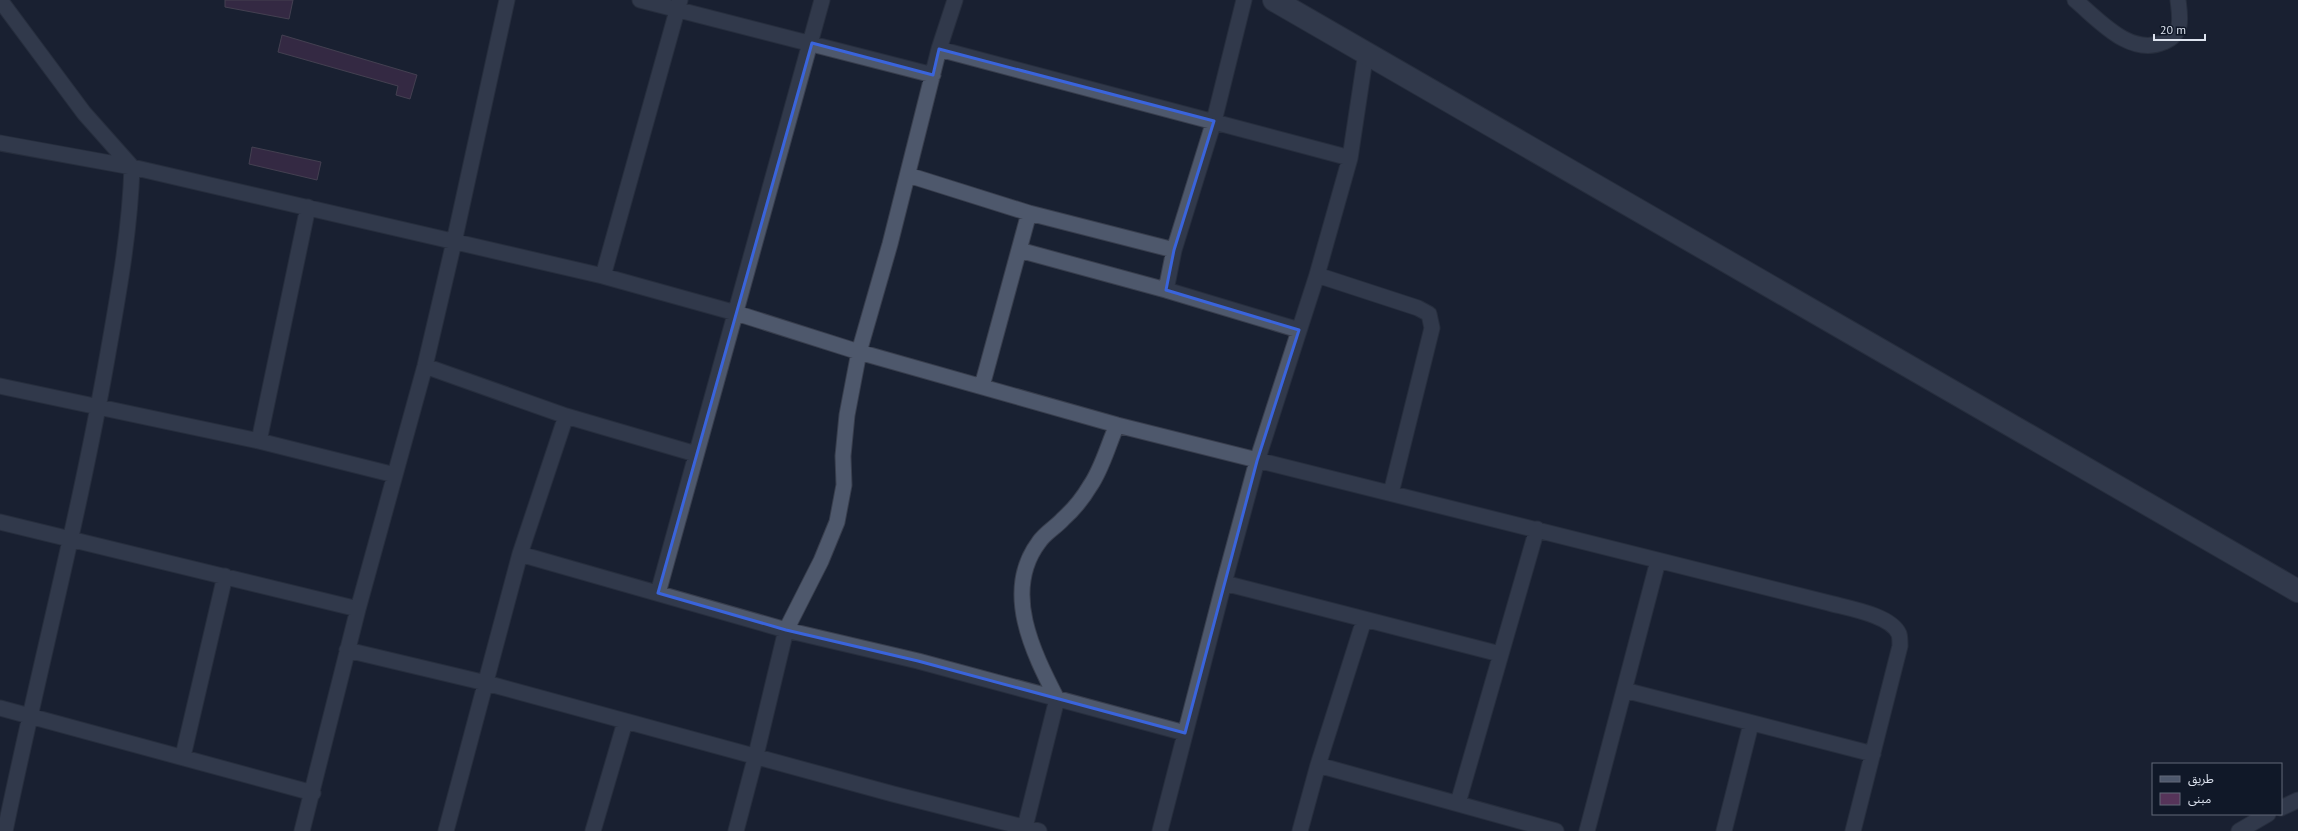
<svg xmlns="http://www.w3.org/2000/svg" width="2298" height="831" font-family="'PT Sans','Noto Sans Arabic',sans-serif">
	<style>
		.building { fill: #563459; stroke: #766577 }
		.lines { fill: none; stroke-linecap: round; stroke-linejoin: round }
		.minor-casing { stroke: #383e4d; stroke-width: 17 }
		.secondary-casing { stroke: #383e4d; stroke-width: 24 }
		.minor { stroke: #4e586c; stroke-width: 15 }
		.secondary { stroke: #4e586c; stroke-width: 22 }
		.marked { fill: none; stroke: #3a64db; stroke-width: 3; stroke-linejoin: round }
	</style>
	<rect width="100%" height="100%" fill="#192132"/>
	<path class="building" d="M225,0H293L289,19L225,7Z
		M282,35L417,75L410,99L396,95L398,86L278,52Z
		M252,147L321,162L317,180L249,164Z"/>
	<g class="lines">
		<defs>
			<path id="minor" d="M0,0L84,113L132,167C130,230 119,291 108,353C80,514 38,671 5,831
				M640,0L933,75
				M2075,0C2099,20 2130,57 2164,42C2184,34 2180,17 2178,0
				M939,49L1350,158
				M0,143L132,167L603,276L736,313L859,352L1117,425L1829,603C1847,608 1891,615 1899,634C1900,637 1900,643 1900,646L1853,831
				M908,175L1029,213L1174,250
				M1019,250L1166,290L1299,330
				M1317,275L1418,308L1429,314L1432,328L1391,493
				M603,276L680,0
				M1166,290L1174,250L1214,121L1244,0
				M425,366L566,416L696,454
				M0,386L259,441L395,475
				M982,386L1029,213
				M259,441L308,207
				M0,522L358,609
				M520,554L786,630L918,661L1185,733
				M1224,583L1500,654
				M658,593L822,0
				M347,650L486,683L893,794L1039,831
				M1624,690L1873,754
				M0,708L313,793
				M183,756L225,576
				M1318,765L1556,831
				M1458,803L1537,529
				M2281,808L2298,800
				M302,831L358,609L425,366L454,242L507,0
				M446,831L520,554L566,416
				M593,831L625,722
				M736,831L756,755L786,630L821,561L837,522L844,485L843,456L847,415L859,352L890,244L939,49L955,0
				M1024,831L1057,699C1033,652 1002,591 1039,542C1045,533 1056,527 1063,519C1073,510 1083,498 1090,486C1102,469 1108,445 1117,425
				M1160,831L1224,583L1257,461L1317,275L1350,158L1366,52
				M1300,831L1318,765L1364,620
				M1587,831L1658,561
				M1724,831L1751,724
				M2239,831L2268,814"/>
			<path id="secondary" d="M1274,0L2298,591"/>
		</defs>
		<use href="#minor" class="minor-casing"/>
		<use href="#secondary" class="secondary-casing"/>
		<use href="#minor" class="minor"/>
		<use href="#secondary" class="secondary"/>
	</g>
	<path d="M0 0H2298V831H0ZM812,43L933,75L939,49L1214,121L1174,250L1166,290L1299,330L1257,461L1185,733L918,661L786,630L658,593Z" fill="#192132" fill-opacity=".55" fill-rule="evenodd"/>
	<path class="marked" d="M812,43L933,75L939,49L1214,121L1174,250L1166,290L1299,330L1257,461L1185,733L918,661L786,630L658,593Z"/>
	<rect x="2152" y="763" width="130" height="52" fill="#101828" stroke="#626978"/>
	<rect x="2160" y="776" width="20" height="6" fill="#4e586c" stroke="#626978"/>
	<text x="2188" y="783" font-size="12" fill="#dde3ef">طريق</text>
	<rect x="2160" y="793" width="20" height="12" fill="#563459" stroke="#626978"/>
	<text x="2188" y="803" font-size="12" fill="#dde3ef">مبنى</text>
	<path d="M2154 34v6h51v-6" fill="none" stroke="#dde3ef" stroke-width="2"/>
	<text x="2160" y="34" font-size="12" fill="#dde3ef" stroke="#101828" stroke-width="3" paint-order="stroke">20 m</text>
</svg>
